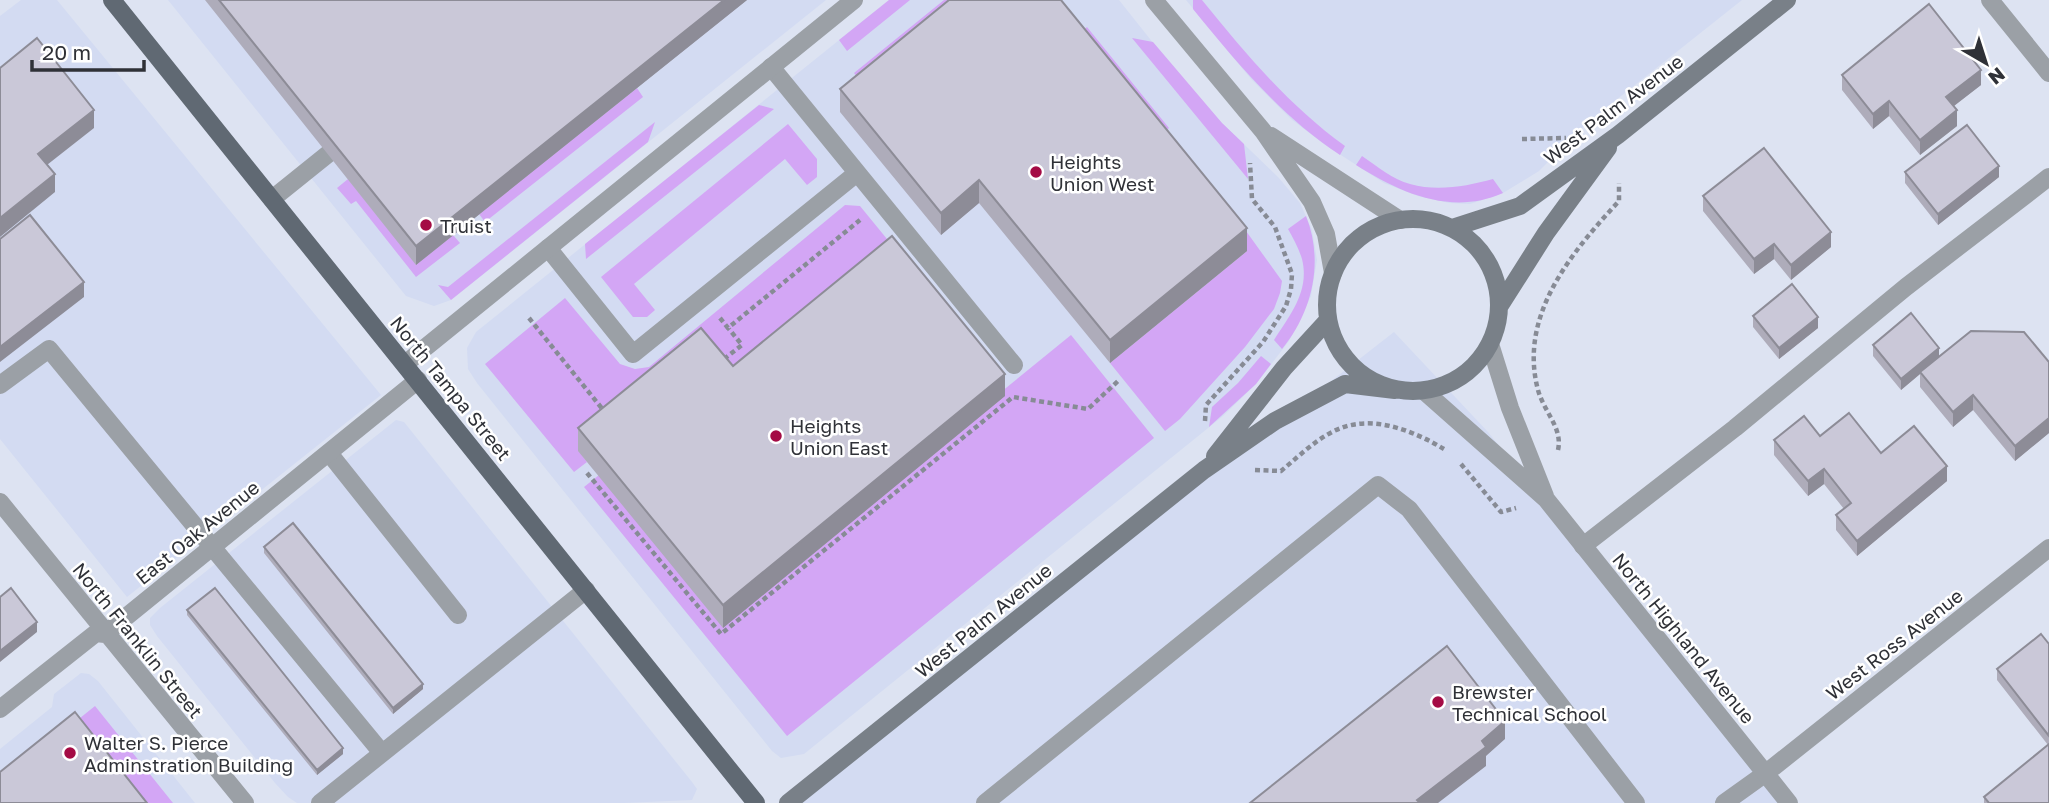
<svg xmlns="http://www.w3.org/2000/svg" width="2049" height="803" font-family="'Golos Text',sans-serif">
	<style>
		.built { fill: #d3dbf2 }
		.green { fill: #d3a6f5 }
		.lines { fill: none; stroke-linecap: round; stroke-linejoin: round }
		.path { stroke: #878b95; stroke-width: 4.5; stroke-dasharray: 5 3.5; stroke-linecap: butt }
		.lane { stroke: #9ba0a6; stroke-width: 18 }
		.street { stroke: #9ba0a6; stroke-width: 18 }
		.secondary { stroke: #798088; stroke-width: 18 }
		.primary { stroke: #606973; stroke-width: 18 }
		.wall { fill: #aeacba }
		.shaded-wall { fill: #8d8c97 }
		.building { fill: #cac8d8; stroke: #8d8c97; stroke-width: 2 }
		.poi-dot { fill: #a40b45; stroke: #fff; stroke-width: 2.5 }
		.labels { text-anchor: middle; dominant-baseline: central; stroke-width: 5; stroke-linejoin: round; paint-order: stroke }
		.street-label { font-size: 19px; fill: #2f3137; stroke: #fff }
		.poi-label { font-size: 19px; fill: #2f3137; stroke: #fff; text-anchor: start }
	</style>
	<rect width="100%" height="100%" fill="#dde3f2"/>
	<path class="built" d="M21,0H57L381,395L127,597L0,439V16Z
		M168,0H826L451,300L434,306L406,296Z
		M889,0H1119L1173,68L1222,123L1278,177L1300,203L1312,230L1317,260L1311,296L1289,341L1256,384L1223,416L804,754L781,758L772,751L477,383L468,369L467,348L476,332Z
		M1186,0H1742L1587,123L1539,171L1503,193L1470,204L1449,203L1418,196L1384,183L1324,144L1291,119L1251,79Z
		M1394,332L1488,432L1788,803H791Z
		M396,420L404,422L692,782L697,789L692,800L624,803H297L288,797L275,783L157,636L150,625V618L160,608Z
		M81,673L89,674L98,681L195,803H0V749L52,707L54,694Z"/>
	<path class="green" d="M889,0H910L847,51L839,40Z
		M944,0H976L867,89L854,73Z
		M1193,0H1202C1245,53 1289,106 1345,146L1340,155C1281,116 1237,63 1193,9Z
		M1087,27L1169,128L1156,138L1073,38Z
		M1132,38L1153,42L1222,123L1244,144L1248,179Z
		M637,88L643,97L485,222L479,214Z
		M759,105L774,109L586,259L585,244Z
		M655,122L648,142L451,300L438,285L448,287Z
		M788,124L817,159V177L807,185L785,159L634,284L655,310L647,317H633L601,277Z
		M1362,156C1377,166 1393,180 1410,184C1438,192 1467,186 1493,179L1503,193C1452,216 1400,193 1356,165Z
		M348,179L416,264L453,235L460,243L416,277L356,201L351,204L337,188Z
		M845,205L860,206L914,272L733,389L579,451L587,462L574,472L485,364L565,298L620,364L635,369L649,367Z
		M1306,216C1324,261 1313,311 1282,349L1274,340C1290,315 1310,291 1302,259C1299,249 1293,238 1288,229Z
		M1246,231L1282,281L1280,293L1274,309L1245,347L1180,419L1165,431L1110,363L1247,251Z
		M1071,335L1154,438L787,736L584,487L599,475L1001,392Z
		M1261,356L1271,364L1256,384L1209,427L1212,407L1238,383Z
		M95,706L173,803H133L14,771Z"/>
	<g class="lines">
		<path class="path" d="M1522,139L1566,138
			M529,318L604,411
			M720,318L728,328L860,220
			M724,359L742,345L729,329
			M1205,421L1206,405L1263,342L1286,306L1291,289L1292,274L1275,227L1252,199L1250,163
			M1558,450C1563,428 1544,412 1538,390C1518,315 1572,252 1619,201V183
			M1461,464L1501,512L1516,508
			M1255,470L1281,471C1298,457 1314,441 1334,431C1370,413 1412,430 1444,449
			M587,473L721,634L1013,397L1088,409L1118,381"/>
		<path class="lane" d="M771,67L1014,365
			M272,199L328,154
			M548,248L633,354L857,173
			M0,385L49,349L382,753
			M329,453L458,615
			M1583,546L1735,428L1906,287L2049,177
			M320,803L586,590
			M985,803L1378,485L1409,509L1636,803
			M1724,803L1766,773"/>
		<path class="street" d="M1154,0L1263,131L1312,202L1326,234L1333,273
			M1990,0L2049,73
			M1271,136L1400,220
			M1490,344L1510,408L1545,496
			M405,364L854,0
			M1424,391L1546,499L1789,803
			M0,502L245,803
			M0,709L96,633L105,634L418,380
			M1766,773L2049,548"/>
		<path class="secondary" d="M1327 305a86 86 0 1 1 172 0a86 86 0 1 1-172 0Z
			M1452,228L1520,206L1618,135L1787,0
			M1499,307L1546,233L1608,148
			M1215,456L1284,368L1328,320
			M788,803L1204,470L1275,421L1345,384L1395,390"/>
		<path class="primary" d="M112,0L756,803"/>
	</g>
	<path class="wall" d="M205,0H747L416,265Z
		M1842,75L1981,85L1954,106L1957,126L1920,155L1889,116L1873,129L1842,90Z
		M840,89L1247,251L1110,363L979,203L941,235L840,112Z
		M1905,172L1999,177L1938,225L1905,183Z
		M1703,196L1831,247L1791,280L1774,259L1754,274L1703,211Z
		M1753,316L1818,328L1779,359L1753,327Z
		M1873,345L1939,356L2049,362V433L2015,461L1973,410L1953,427L1920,387V374L1901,390L1873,356Z
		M733,366L1005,396L723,628L578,451V428Z
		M1820,436L1881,453L1947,481L1857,556L1836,530V515L1844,509L1824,484L1808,496L1774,455V440Z
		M264,547L423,689L393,714L264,553Z
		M187,610L343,754L317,775L187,615Z
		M2049,644V803H1984V797L2048,745L1997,680V669Z"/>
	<path class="shaded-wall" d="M724,0H747L416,265V246Z
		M1981,70V85L1946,112V97Z
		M1889,101V116L1873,129V114Z
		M94,110V128L38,172V154Z
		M1957,110V126L1920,155V140Z
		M1999,166V177L1938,225V214Z
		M55,174V192L0,237V218Z
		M979,180V203L941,235V213Z
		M1247,228V251L1110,363V340Z
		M1831,232V247L1791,280V265Z
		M1774,244V259L1754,274V259Z
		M84,282V297L0,362V347Z
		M1818,317V328L1779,359V348Z
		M1939,348V359L1920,372V374L1901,390V379Z
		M1005,374V396L723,628V605Z
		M1973,395V410L1953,427V412Z
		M2049,418V433L2015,461V446Z
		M1947,466V481L1857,556V541Z
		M1824,469V484L1808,496V481Z
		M37,622V632L0,662V651Z
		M423,684V689L393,714V708Z
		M1505,721V739L1486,756V766L1438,803H1417V800L1482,741Z
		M343,748V754L317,775V770Z"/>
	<path class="building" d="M219,0H724L416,246Z
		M949,0H1061L1247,228L1110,340L979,180L941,213L840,89Z
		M1929,4L1981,70L1946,97L1957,110L1920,140L1889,101L1873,114L1842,75Z
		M37,38L94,110L38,154L55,174L0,218V68Z
		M1967,125L1999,166L1938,214L1905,172Z
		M1764,148L1831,232L1791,265L1774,244L1754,259L1703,196Z
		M30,215L84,282L0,347V239Z
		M892,236L1005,374L723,605L578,428L701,328L733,366Z
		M1792,284L1818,317L1779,348L1753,316Z
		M1911,313L1939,348L1901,379L1873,345Z
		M1971,331L2024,332L2049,362V418L2015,446L1973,395L1953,412L1920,372Z
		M1849,413L1881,453L1914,426L1947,466L1857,541L1836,515L1851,503L1824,469L1808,481L1774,440L1804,416L1820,436Z
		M293,523L423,684L393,708L264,547Z
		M11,588L37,622L0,651V597Z
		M215,588L343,748L317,770L187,610Z
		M2041,634L2049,644V736L1997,669Z
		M1447,646L1505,721L1482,741L1486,747L1417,800L1420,803H1250Z
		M75,712L147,803H0V772Z
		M2049,744V803H1989L1984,797Z"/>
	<g class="poi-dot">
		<circle cx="1036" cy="172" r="7"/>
		<circle cx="426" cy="225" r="7"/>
		<circle cx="776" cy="436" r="7"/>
		<circle cx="1438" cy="702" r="7"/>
		<circle cx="70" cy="753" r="7"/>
	</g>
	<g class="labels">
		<g class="street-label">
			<text transform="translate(1613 109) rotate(-37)">West Palm Avenue</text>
			<text transform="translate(451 388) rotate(51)">North Tampa Street</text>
			<text transform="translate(197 532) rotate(-39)">East Oak Avenue</text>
			<text transform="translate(983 620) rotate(-39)">West Palm Avenue</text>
			<text transform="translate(1684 638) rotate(51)">North Highland Avenue</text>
			<text transform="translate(138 640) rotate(51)">North Franklin Street</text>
			<text transform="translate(1894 644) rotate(-38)">West Ross Avenue</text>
		</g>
		<g class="poi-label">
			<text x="1050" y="161">Heights<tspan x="1050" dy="22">Union West</tspan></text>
			<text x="440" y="225">Truist</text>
			<text x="790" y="425">Heights<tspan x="790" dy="22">Union East</tspan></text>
			<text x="1452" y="691">Brewster<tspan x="1452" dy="22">Technical School</tspan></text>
			<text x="84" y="742">Walter S. Pierce<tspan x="84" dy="22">Adminstration Building</tspan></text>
		</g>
	</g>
	<g transform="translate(1986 63) rotate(141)" stroke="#ffffff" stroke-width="5" paint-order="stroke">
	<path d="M0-5L12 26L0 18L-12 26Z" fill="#2f3137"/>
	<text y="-10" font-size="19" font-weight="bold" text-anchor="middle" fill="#2f3137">N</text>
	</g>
	<path d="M32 60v10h112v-10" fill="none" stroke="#2f3137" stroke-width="3.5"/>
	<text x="42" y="60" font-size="21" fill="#2f3137" stroke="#ffffff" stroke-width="5" paint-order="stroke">20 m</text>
</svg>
